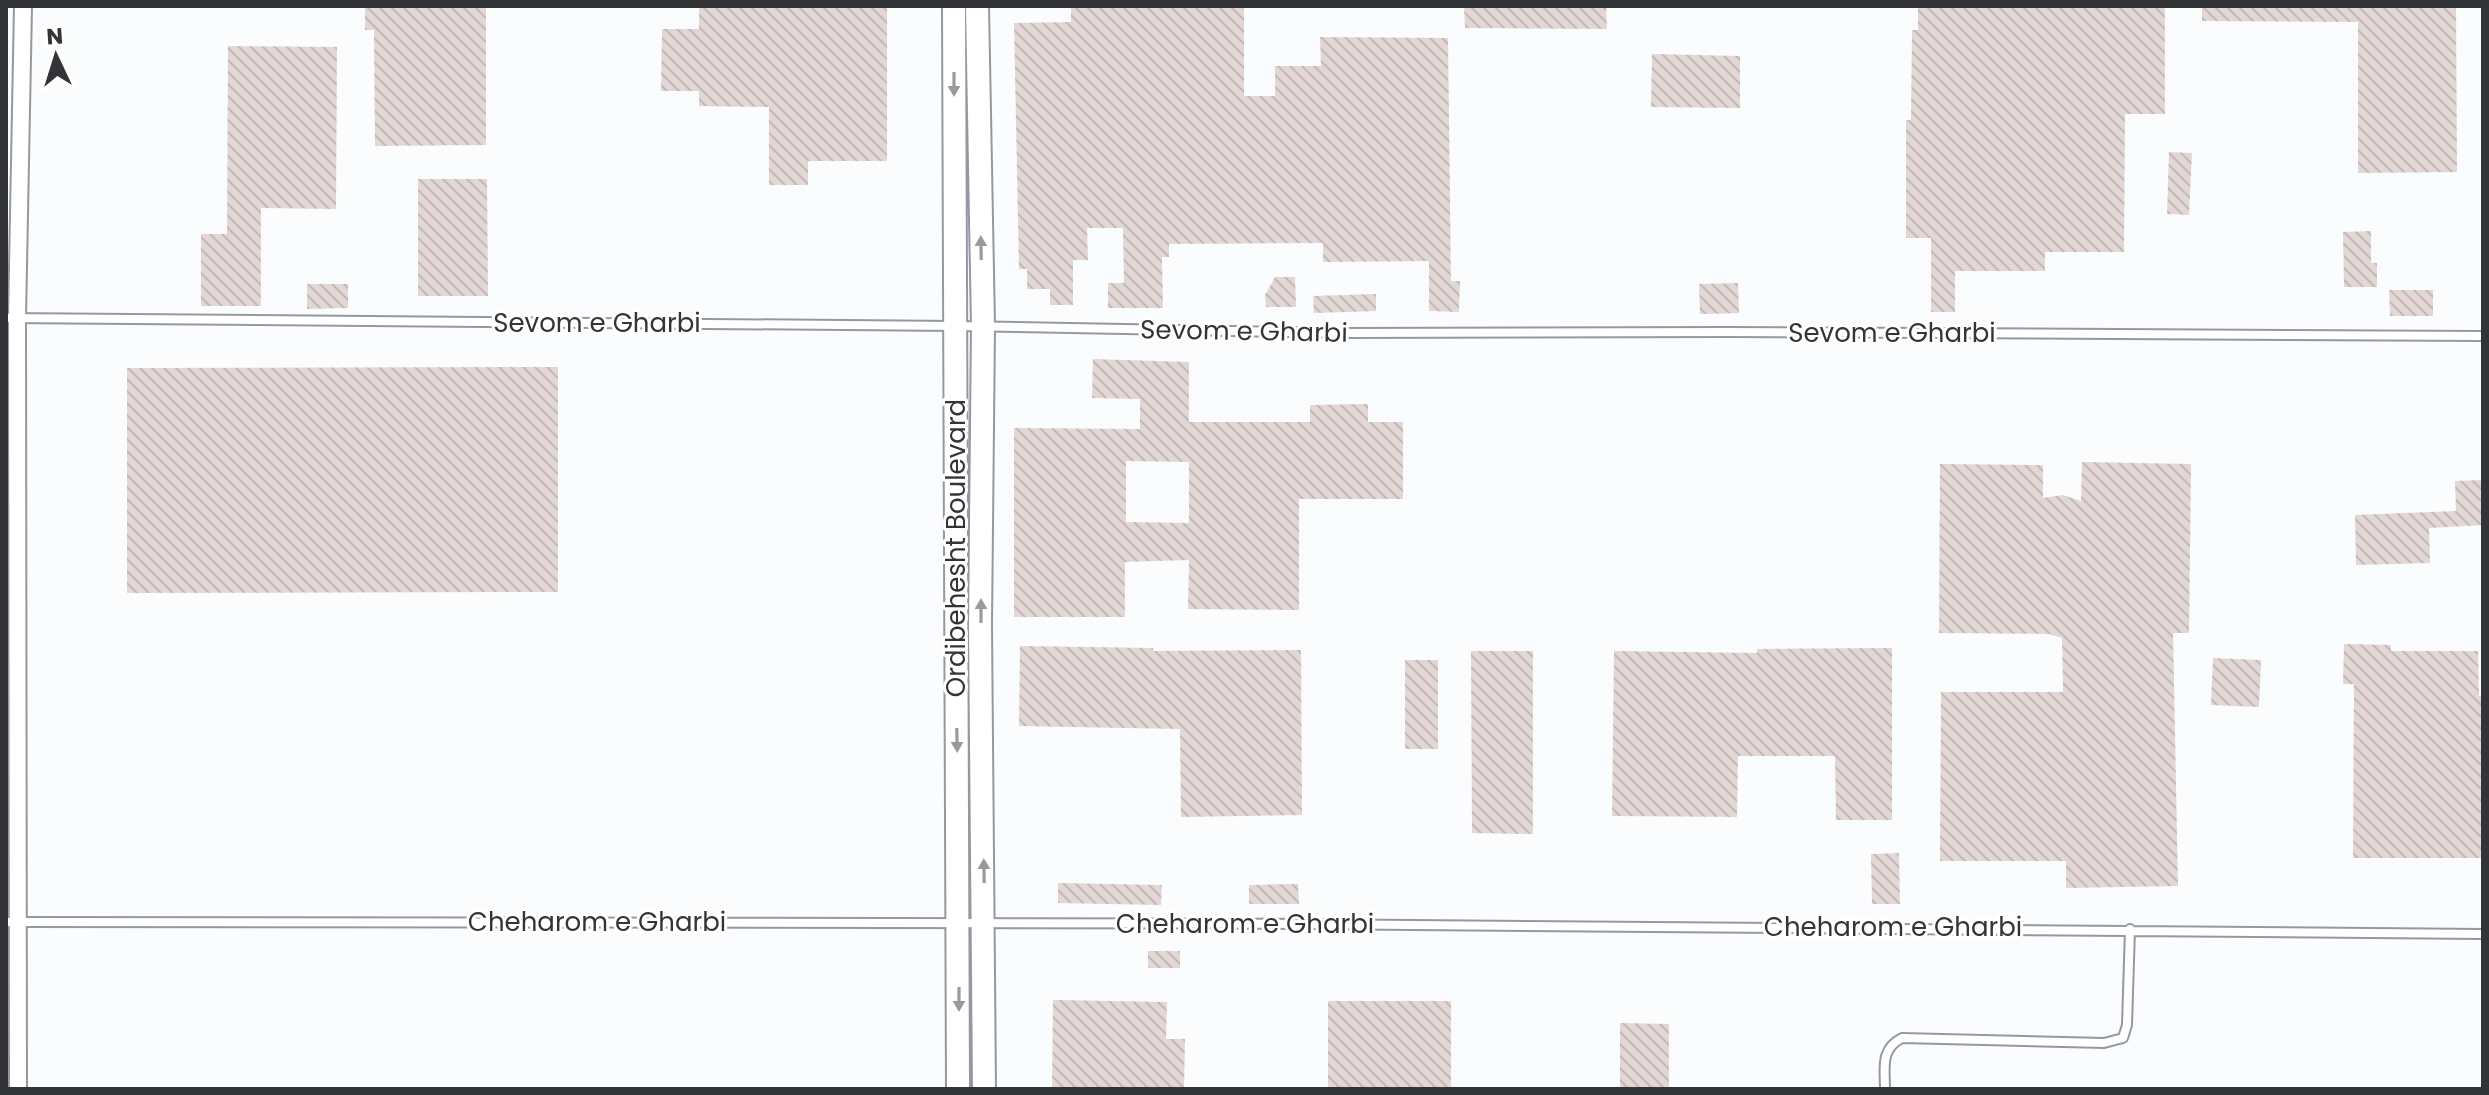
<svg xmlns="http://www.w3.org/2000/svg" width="2489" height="1095" font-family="Poppins,sans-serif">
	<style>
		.building { fill: url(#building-back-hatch); fill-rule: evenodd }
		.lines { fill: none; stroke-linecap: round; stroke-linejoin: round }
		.lane-casing { stroke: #9498a0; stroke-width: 12 }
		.street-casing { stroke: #9498a0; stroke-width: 20 }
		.secondary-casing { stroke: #9498a0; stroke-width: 26 }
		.lane { stroke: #fff; stroke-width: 8 }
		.street { stroke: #fff; stroke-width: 16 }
		.secondary { stroke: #fff; stroke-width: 22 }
		.oneway { fill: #989a9b }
		.labels { text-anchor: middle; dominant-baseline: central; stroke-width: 6; stroke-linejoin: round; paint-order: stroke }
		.street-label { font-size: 26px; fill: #323437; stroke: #fff }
	</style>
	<defs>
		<pattern id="building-back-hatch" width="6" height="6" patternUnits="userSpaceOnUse" patternTransform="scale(2)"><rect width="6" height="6" fill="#e3d7d6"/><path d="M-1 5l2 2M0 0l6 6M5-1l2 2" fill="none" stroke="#c3b9b8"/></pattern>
	</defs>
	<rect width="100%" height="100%" fill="#fbfcfd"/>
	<path class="building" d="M365,6H486V145L375,146L374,30H365Z
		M699,6H887V161H808V185H769V107L699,106V91H661L662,29H699Z
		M1071,6H1244V96H1275V66H1321L1320,37L1448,38L1451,281H1460L1459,312L1429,311V261L1323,262V243L1169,244V257H1162L1163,308H1108V283H1124L1123,228H1087L1088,260H1073V305H1050V289H1027V269H1019L1014,23L1071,22Z
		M1464,6H1606L1607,29L1465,28Z
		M1918,6H2165V114H2125L2124,252H2045V271H1955V312H1931V238H1906V120H1911L1912,30H1918Z
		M2202,6H2456L2457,172L2358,173V22L2202,21Z
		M228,46L337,47L336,209L261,208V306H201V234H227Z
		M1652,54L1740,56V108L1651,107Z
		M2169,152L2192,153L2189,215L2167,214Z
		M418,179H487L488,296H418Z
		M2371,231V263H2377V287H2344L2343,232Z
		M1275,277H1295L1296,307H1266L1265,295Z
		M1738,283L1739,313L1700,314L1699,284Z
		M307,284H348V308L307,309Z
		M2389,290H2433V316H2390Z
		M1376,294V311L1314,313L1313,296Z
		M1093,359L1189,362V422H1310V405L1368,404V422H1403V499H1299V610L1188,609L1189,560L1125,562V617H1014V428L1140,429V399L1092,398ZM1126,461L1189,462V523L1126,522Z
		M558,367V592L127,593V368Z
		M2082,462L2191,464L2189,633H2173L2178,886L2066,888V861H1940L1941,692H2063L2062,638L2049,634L1939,633L1940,464L2043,465V498L2063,495L2081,501Z
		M2483,480V525L2429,528L2430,563L2356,565L2355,515L2456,511L2455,481Z
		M2344,644L2391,645V651H2478L2479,696H2482L2481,858H2353L2354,684H2343Z
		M1020,646L1153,648V651L1301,650L1302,815L1181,817L1180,729L1019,726Z
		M1892,648V820H1836L1835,756H1738L1737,817L1612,816L1614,651L1757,653V649Z
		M1471,651H1533V834L1472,833Z
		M2213,658L2261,660L2259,707L2211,705Z
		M1405,660H1438V749H1405Z
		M1899,853L1900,904H1872L1871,854Z
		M1058,883L1162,885L1161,905L1058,903Z
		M1298,884L1299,904H1249V885Z
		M1148,951H1180V968H1148Z
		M1053,1000L1167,1002L1166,1039H1185L1184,1089H1052Z
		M1328,1001H1451V1089H1328Z
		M1620,1023L1669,1024V1089H1620Z"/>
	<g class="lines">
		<defs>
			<path id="lane" d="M6,318L956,326L1346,333L1729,332L2483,336
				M6,922C832,921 1657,923 2483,934
				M1885,1089C1885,1068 1880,1049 1902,1038L2104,1043L2123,1038L2127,1025L2130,929"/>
			<path id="street" d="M18,1089L17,318L23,6"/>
			<path id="secondary" d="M954,6L958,1089
				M977,6L983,326L980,625L984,1089"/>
		</defs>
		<use href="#lane" class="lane-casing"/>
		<use href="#street" class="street-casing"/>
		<use href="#secondary" class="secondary-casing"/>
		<use href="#lane" class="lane"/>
		<use href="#street" class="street"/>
		<use href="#secondary" class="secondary"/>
	</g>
	<defs><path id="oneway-solid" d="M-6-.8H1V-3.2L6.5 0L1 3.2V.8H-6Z" transform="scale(2)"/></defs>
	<g class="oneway">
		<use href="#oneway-solid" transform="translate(954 84) rotate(90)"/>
		<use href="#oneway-solid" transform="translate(981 248) rotate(-91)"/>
		<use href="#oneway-solid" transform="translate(981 611) rotate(-90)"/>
		<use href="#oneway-solid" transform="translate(957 740) rotate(89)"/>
		<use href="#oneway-solid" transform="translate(984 871) rotate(-91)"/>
		<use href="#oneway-solid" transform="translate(959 999) rotate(90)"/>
	</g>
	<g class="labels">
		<g class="street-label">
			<text x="597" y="323">Sevom e Gharbi</text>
			<text transform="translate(1244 331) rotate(1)">Sevom e Gharbi</text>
			<text x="1892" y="333">Sevom e Gharbi</text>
			<text transform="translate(956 548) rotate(-90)">Ordibehesht Boulevard</text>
			<text x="597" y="922">Cheharom e Gharbi</text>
			<text x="1245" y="924">Cheharom e Gharbi</text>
			<text x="1893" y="927">Cheharom e Gharbi</text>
		</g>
	</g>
	<rect width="2489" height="1095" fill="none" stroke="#323437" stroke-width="16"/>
	<g transform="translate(56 56) rotate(356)" stroke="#ffffff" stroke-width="6" paint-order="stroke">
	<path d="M0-6L14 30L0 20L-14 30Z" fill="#323437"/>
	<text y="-12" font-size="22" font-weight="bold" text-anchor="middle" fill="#323437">N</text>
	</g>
</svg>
